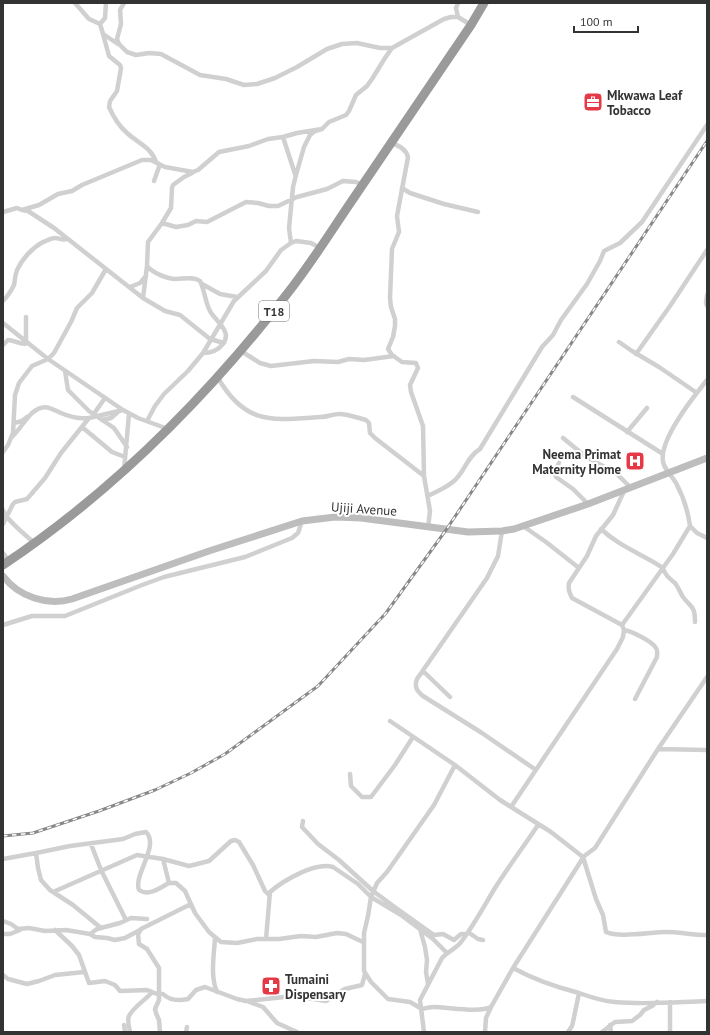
<svg xmlns="http://www.w3.org/2000/svg" width="710" height="1035" font-family="'PT Sans',sans-serif">
	<style>
		.lines { fill: none; stroke-linecap: round; stroke-linejoin: round }
		.street { stroke: #d0d0d0; stroke-width: 4.5 }
		.secondary { stroke: #bdbdbd; stroke-width: 7 }
		.highway { stroke: #9a9a9a; stroke-width: 9 }
		.rail-casing { stroke: #888; stroke-width: 3 }
		.rail { stroke: #fff; stroke-width: 1.5; stroke-dasharray: 4.5; stroke-linecap: butt }
		.labels { text-anchor: middle; dominant-baseline: central; stroke-width: 4; stroke-linejoin: round; paint-order: stroke }
		.shield { fill: #fff; stroke: #707070; stroke-width: 1 }
		.shield-label { font-size: 12px; font-weight: bold; fill: #333 }
		.poi-label { font-size: 13px; font-weight: bold; fill: #333; stroke: #fff; text-anchor: start }
		.street-label { font-size: 13px; fill: #333; stroke: #fff }
	</style>
	<rect width="100%" height="100%" fill="#fff"/>
	<g class="lines">
		<path class="street" d="M75,3L89,19L100,24L103,34L118,44
			M124,3L120,10L121,24L117,39L119,44L127,52L136,55L149,53L161,54L200,75L226,79L244,85L257,84L275,78L297,67L327,49L342,44L357,43L380,48H392
			M458,3L456,8L458,17L471,25
			M100,24L105,18L106,3
			M103,34L109,56L120,65L121,68L117,91L110,101L109,107C113,116 120,127 127,133C138,143 151,147 156,162
			M283,137L295,174
			M391,143C398,145 406,149 408,157L397,216L399,232L392,249L390,298L391,307L395,319V326L393,337L388,349L392,355L402,362L416,363L418,368L410,385L411,392L423,426L424,476L430,511L428,528
			M154,181L159,167L161,165
			M402,188L410,193L444,204L478,212
			M22,210L28,211L54,228L143,298L165,311L180,315L210,339L224,343
			M3,212L17,208L22,210L39,205L58,194L72,191L82,185L142,160H151L165,167L193,172L198,170L219,152L249,146L268,139L283,137L297,133L322,129
			M162,223L176,227L188,225L196,221L207,222L246,202L258,203L269,206H278L297,197L327,189L343,181L356,182L363,185
			M291,243L289,228L293,187L296,175L304,147L310,135L315,131L322,129L329,122L346,115L349,111L356,95L367,86L372,79L385,58L392,48L444,19L451,17H458
			M147,266C153,273 167,279 176,279C184,279 193,276 200,281C205,291 205,302 210,311C215,321 234,332 222,345C217,351 211,353 203,353
			M202,284L220,294L237,297
			M130,287L140,283L146,276
			M707,295L706,303L707,306
			M143,298L147,266L148,242L162,223L171,208L172,188L173,185L184,177L192,173
			M3,301C7,297 11,291 14,285C15,280 15,275 17,270C22,259 32,248 43,242C46,241 51,238 55,238C60,238 62,241 67,239
			M3,323L48,359L123,410L138,418L168,429
			M26,341V317
			M619,342L632,351L659,367L697,393
			M3,345L8,340C15,340 21,346 28,343
			M241,351L260,363L271,366L314,361L338,362L349,359L364,360L394,356
			M636,354L670,306L707,250
			M65,371L68,390L89,411L114,428L127,447
			M218,378C246,426 273,420 321,417C327,417 333,414 339,414C348,414 358,418 366,420L369,423L370,433L375,438L424,476
			M573,397L663,454
			M93,415L105,398
			M102,420L111,418L119,411
			M147,421L155,406L164,394L188,371L203,353L234,301L266,271L281,250L291,243L296,241L311,243L320,248
			M14,423L22,421L27,417
			M82,427L112,452L125,457
			M627,432L647,408
			M12,437C19,430 25,420 32,413C44,403 50,408 61,413C70,417 80,419 89,418
			M563,438L585,456L617,474L631,488
			M3,452L8,445L13,433L15,395L19,383L32,366L48,359L54,353L71,322L77,308L92,293L106,269
			M559,463L554,472L556,477L573,489L588,504
			M124,470L129,414
			M428,496C437,491 449,487 456,479C466,469 467,457 480,449L542,347L553,335L561,320L587,284L600,261L604,251L620,243L642,222L707,125
			M3,510C7,521 25,534 34,543
			M3,524L13,504L15,502L27,499L45,478L61,453L89,418L123,410
			M523,526L546,542L579,568
			M690,526L697,533L707,538
			M601,529C620,547 642,554 663,568C665,575 669,578 675,583C678,587 680,592 683,597C691,608 695,605 695,622
			M502,531L498,556L487,578L417,679C414,687 417,691 423,696L482,733L536,770
			M3,553L9,561
			M3,625L32,616H65L142,585L164,577L245,557L292,538L298,533L302,521
			M622,625L673,554L690,526C688,511 683,496 676,483C672,476 667,472 664,465C655,444 694,396 707,380
			M624,630C631,631 652,641 656,648C658,650 657,654 657,657L635,699
			M423,671L450,697
			M390,721L455,765L500,800L551,832L583,857L596,899L603,915L606,932C619,938 650,932 666,932C679,932 693,935 707,935
			M658,749L707,750
			M455,765L434,805L387,872L377,883L371,897L368,916L364,933V971L371,982L388,999L410,1002L422,1009C426,1008 430,1007 434,1007C448,1007 479,1013 491,1007L513,968L581,861L583,857L595,848L658,749L707,677
			M350,774L351,786L362,797H371L395,765L413,737
			M511,807L617,649L623,637L624,630L622,625L572,598C569,592 568,589 569,583L587,556L596,536L613,515L624,491
			M303,821L302,827L318,844L339,860L373,891L396,908L434,935L443,934L454,940L461,934H466
			M91,844L101,870L126,920
			M36,853L38,868L41,880L50,890L73,905L101,928
			M3,859L36,853L70,846L123,839L135,834L146,832C160,846 133,875 139,890C149,897 161,887 169,883
			M163,859L169,883H176L185,891L195,913L209,932L221,942L237,943L257,939H279L301,936L316,937L337,933L346,934L363,942
			M53,892L137,855L163,859L189,866L209,861L231,841L235,840L239,842L253,865L265,891L269,895
			M3,921L11,924L18,929L29,928L45,931L66,930L90,934L95,937L107,938L115,940L125,938L140,930
			M420,929L425,947L427,960L426,972L428,984
			M55,930L72,946L79,955L89,983L105,981L115,985L120,991L147,990L157,994H163C170,1001 179,1001 188,999L196,990L205,987L237,999L246,1001L294,996L326,1001L345,989L362,985L365,974
			M468,932L478,939L483,940
			M3,934H10L20,930
			M90,934L97,929L120,923L131,918L147,919
			M215,938C214,955 210,976 217,992
			M266,939L270,892C284,880 315,862 333,867L358,884L371,897L401,915L433,939L447,953
			M513,968C533,979 556,987 579,993C590,997 602,1001 615,1002C645,1005 676,1002 707,1001
			M3,975L8,979L27,984L39,981L55,975L84,972
			M247,1001L263,1007L277,1023L297,1032
			M124,1025L125,1032
			M610,1025L611,1032
			M130,1032C129,1027 127,1020 129,1016C134,1006 146,1000 152,992
			M160,1032L159,1020L156,1013L155,1009L159,1000V968L147,949L139,944L138,934L141,929L191,904
			M186,1032L187,1027
			M424,1032L420,1000L442,958C448,951 456,949 461,942C474,925 484,906 495,888C509,866 524,846 538,825
			M485,1032L486,1018L491,1007
			M568,1032L572,1026L573,1022L579,993
			M602,1032L615,1022L632,1021L640,1015L644,1010L652,1006L657,1002
			M670,1032V1002"/>
		<path class="secondary" d="M3,576C19,597 47,606 72,599L209,551L302,521L335,517L361,518L468,532L502,531L514,529L588,504L707,458"/>
		<path class="highway" d="M3,565C114,491 206,398 287,294C310,265 330,233 351,202C391,143 431,84 471,25L484,3"/>
		<defs>
			<path id="rail" d="M3,836L33,833L99,811L155,790L191,773L225,754L318,686L386,613L446,530L707,141"/>
		</defs>
		<use href="#rail" class="rail-casing"/>
		<use href="#rail" class="rail"/>
	</g>
	<defs>
		<symbol id="office-square" viewBox="-11 -11 22 22"><rect x="-9" y="-9" width="18" height="18" rx="4" fill="#e63946" stroke="#fff"/><path d="M-6-3h4V-5.5h4V-3h4V5H-6ZM-1-4.5V-3h2v-1.5ZM-6 0V1H6V0Z" fill="#fff"/></symbol>
		<symbol id="hospital-square" viewBox="-11 -11 22 22"><rect x="-9" y="-9" width="18" height="18" rx="4" fill="#e63946" stroke="#fff"/><path d="M-5-5h3v3.5h4V-5h3V5h-3V1.5h-4V5h-3Z" fill="#fff"/></symbol>
		<symbol id="pharmacy-square" viewBox="-11 -11 22 22"><rect x="-9" y="-9" width="18" height="18" rx="4" fill="#e63946" stroke="#fff"/><path d="M-2-6h4v4h4v4h-4v4h-4v-4h-4v-4h4Z" fill="#fff"/></symbol>
	</defs>
	<g fill-rule="evenodd">
		<use href="#office-square" x="582" y="91" width="22" height="22"/>
		<use href="#hospital-square" x="624" y="450" width="22" height="22"/>
		<use href="#pharmacy-square" x="260" y="975" width="22" height="22"/>
	</g>
	<g class="labels">
		<rect class="shield" x="259" y="301" width="30" height="20" rx="3"/>
		<g class="shield-label">
			<text x="274" y="311">T18</text>
		</g>
		<g class="poi-label">
			<text x="607" y="95">Mkwawa Leaf<tspan x="607" dy="15">Tobacco</tspan></text>
			<text x="621" y="454" text-anchor="end">Neema Primat<tspan x="621" dy="15">Maternity Home</tspan></text>
			<text x="285" y="979">Tumaini<tspan x="285" dy="15">Dispensary</tspan></text>
		</g>
		<g class="street-label">
			<text transform="translate(364 509) rotate(4)">Ujiji Avenue</text>
		</g>
	</g>
	<rect width="710" height="1035" fill="none" stroke="#333333" stroke-width="8"/>
	<path d="M574 26v6h64v-6" fill="none" stroke="#333333" stroke-width="2"/>
	<text x="580" y="26" font-size="12" fill="#333333" stroke="#ffffff" stroke-width="3" paint-order="stroke">100 m</text>
</svg>
